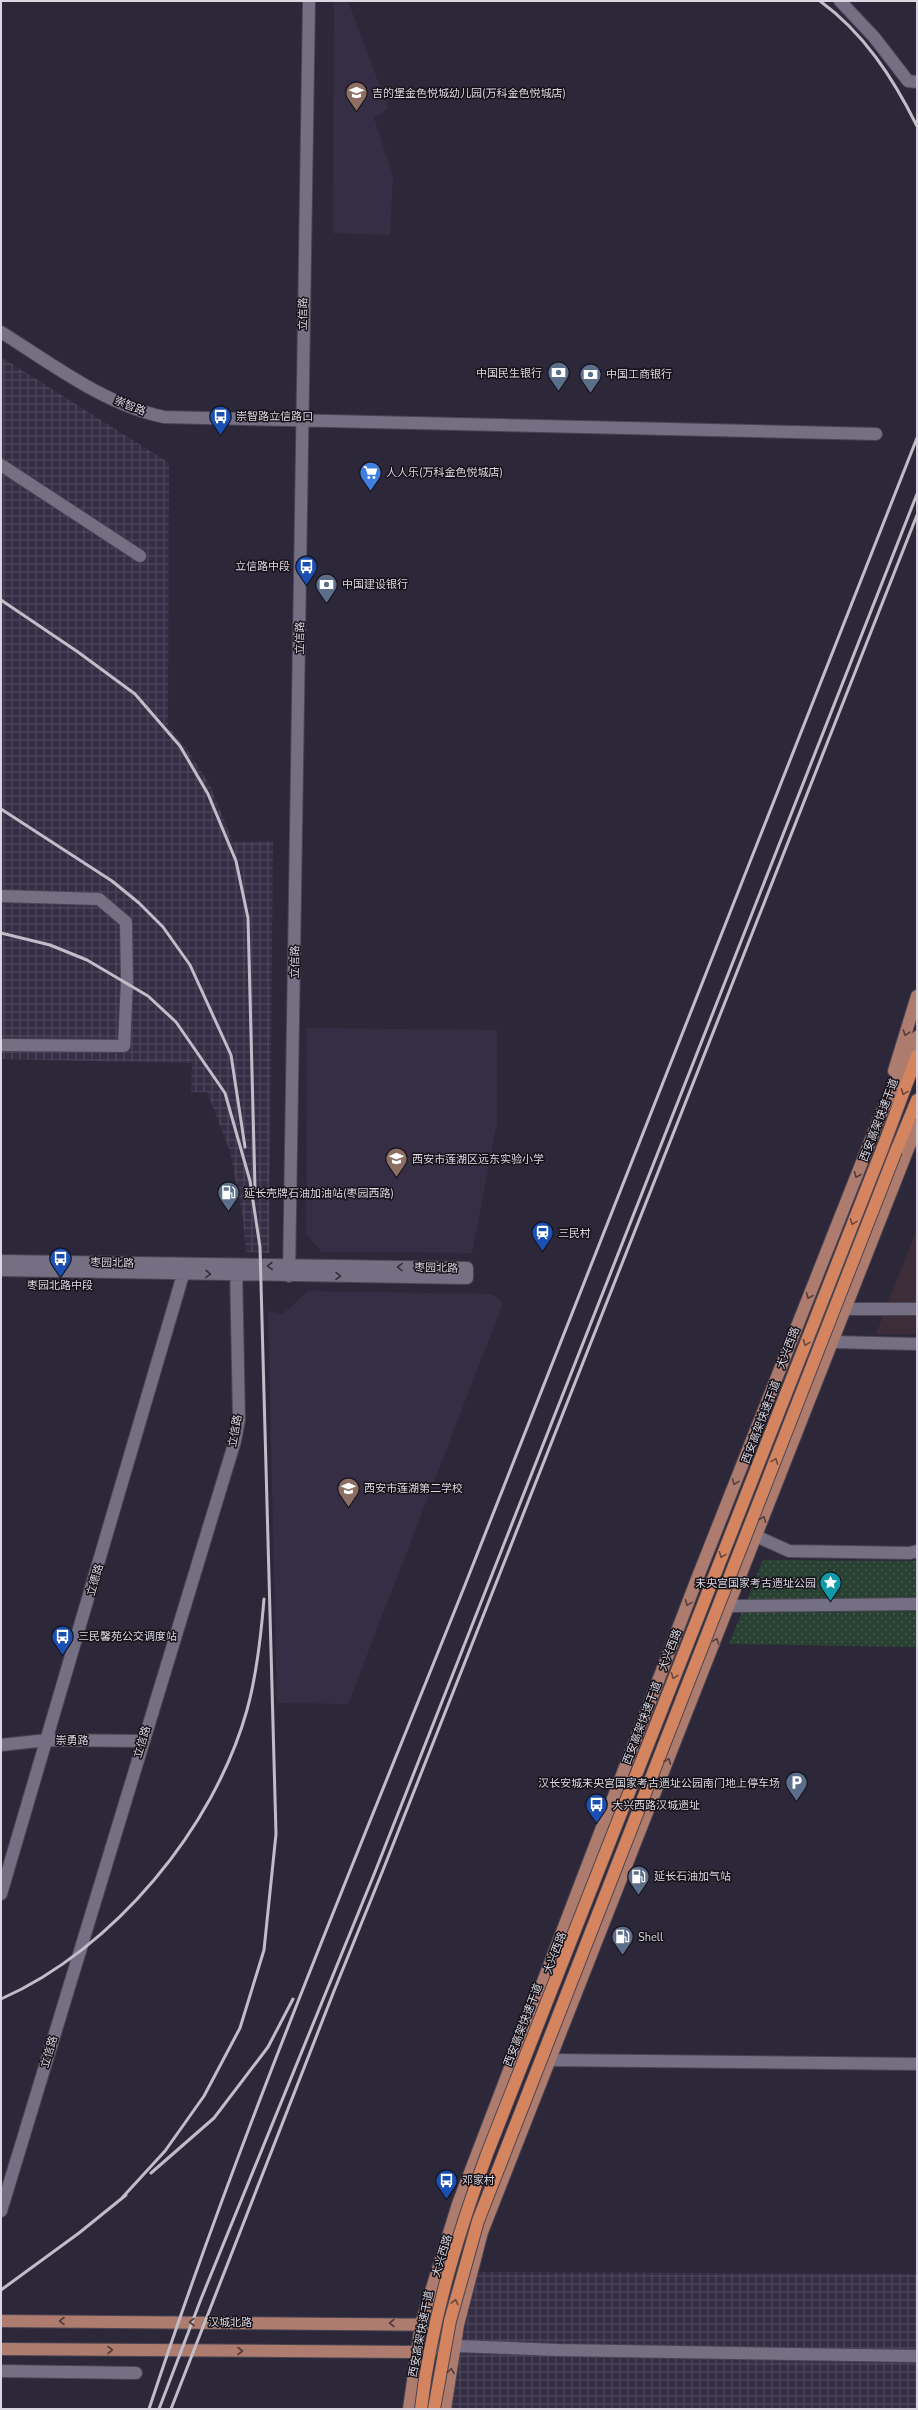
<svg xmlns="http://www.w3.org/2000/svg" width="918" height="2410" font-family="'Nunito Sans','Noto Sans SC',sans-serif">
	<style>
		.commercial { fill: #3d2d39 }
		.industrial { fill: url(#industrial-grid) }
		.built { fill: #352e45 }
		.park { fill: url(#park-dots) }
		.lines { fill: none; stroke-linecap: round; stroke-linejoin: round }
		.minor-casing { stroke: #494452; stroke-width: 14 }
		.major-casing { stroke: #494452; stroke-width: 14 }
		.highway-casing { stroke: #494452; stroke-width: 14 }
		.minor { stroke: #756f83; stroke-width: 12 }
		.major { stroke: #ae7c6e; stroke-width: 12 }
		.highway { stroke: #d48560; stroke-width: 12 }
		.rail { stroke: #c0bdc9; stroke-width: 3 }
		.highway-bridge-casing { stroke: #494452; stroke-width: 14; stroke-linecap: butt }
		.highway-bridge { stroke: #d48560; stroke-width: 12 }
		.oneway { stroke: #523c3c }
		.oneway2 { stroke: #6b463a }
		.oneway3 { stroke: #322e3a }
		.labels { text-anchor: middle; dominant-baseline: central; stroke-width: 3; stroke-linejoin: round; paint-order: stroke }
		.poi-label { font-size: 11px; fill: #dad7e2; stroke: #15121a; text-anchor: start }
		.street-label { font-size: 11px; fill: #dad7e2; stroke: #15121a }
	</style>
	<defs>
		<pattern id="industrial-grid" width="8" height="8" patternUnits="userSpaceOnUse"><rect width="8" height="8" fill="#352e45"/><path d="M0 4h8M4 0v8" fill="none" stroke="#524c60"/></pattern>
		<pattern id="park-dots" width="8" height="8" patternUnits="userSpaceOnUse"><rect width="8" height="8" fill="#284133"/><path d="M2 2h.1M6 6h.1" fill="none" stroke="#475c50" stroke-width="1.8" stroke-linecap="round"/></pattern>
	</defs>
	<rect width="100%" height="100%" fill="#2d2839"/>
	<path class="commercial" d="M917,1229V1334H876Z"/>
	<path class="industrial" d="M1,357L169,463L168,726L188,751L209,783L233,842L273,841L269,1253L246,1252L243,1218L230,1151L207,1092H191L192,1063L1,1059Z
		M479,2272L917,2274V2409H451L462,2340Z"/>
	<path class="built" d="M334,1H348L388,108L374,118L393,176L390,235L333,233Z
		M307,1028L497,1030V1123L472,1253L322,1252L306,1234Z
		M308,1291L492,1294L503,1303L348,1704L277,1703L268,1311L283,1314Z"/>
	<path class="park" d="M763,1560L917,1561V1647L729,1644Z"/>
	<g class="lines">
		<defs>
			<path id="minor" d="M840,1L874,37L908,81L917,82
				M1,332C52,364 105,405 164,417L876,434
				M1,465L140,556
				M1,896L99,899L126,922L127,982L124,1046L1,1045
				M1,1261L467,1268V1278L1,1270
				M289,1276L309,1
				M845,1309H917
				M832,1342L917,1344
				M756,1536L789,1551L910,1553L917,1551
				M729,1606L917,1604
				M1,1745L47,1740L143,1741
				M1,1894L185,1268
				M549,2060L917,2064
				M1,2211L235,1441L239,1420L236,1265
				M456,2346L558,2350L917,2356
				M1,2371L136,2373"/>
			<path id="major" d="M894,1071L917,996
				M1,2321L458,2325
				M1,2349L416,2352L455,2346
				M409,2409L421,2324L458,2204L697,1579L881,1114L917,1037
				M445,2409L458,2325L482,2232L917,1126"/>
			<path id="highway" d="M883,1147L917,1056
				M896,1151L917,1100"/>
		</defs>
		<use href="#minor" class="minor-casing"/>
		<use href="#major" class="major-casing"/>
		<use href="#highway" class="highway-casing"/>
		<use href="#minor" class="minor"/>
		<use href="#major" class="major"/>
		<use href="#highway" class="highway"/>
		<path class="rail" d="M820,1C864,33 893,78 917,126
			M1,600L78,652L135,694L180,746L208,794L236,861L248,918L255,1188
			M1,809L112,881L139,903L163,927L190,965L231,1055L245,1147
			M1,933L50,945L87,960L148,996L176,1022L225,1093L250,1181L260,1247L276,1834L264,1950L240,2028L204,2096L165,2151L121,2199
			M1,1999C114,1949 214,1828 247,1710C257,1674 261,1636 264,1599
			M151,2173L214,2118L268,2047L293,1999
			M1,2290L79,2233L126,2195
			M149,2409C241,2130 356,1858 465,1585C618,1204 767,821 917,438
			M159,2409L201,2299L375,1872L917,494
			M171,2409L334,1991L383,1870L917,515"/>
		<defs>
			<path id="highway-bridge" d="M421,2409C431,2321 457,2237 487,2154L883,1147
				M434,2409L450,2321L478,2221L896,1151"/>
		</defs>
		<use href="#highway-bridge" class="highway-bridge-casing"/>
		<use href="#highway-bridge" class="highway-bridge"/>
	</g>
	<defs><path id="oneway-chevron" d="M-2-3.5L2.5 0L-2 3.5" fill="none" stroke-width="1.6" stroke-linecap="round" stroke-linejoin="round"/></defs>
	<g class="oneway">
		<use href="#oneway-chevron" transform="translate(906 1033) rotate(107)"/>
		<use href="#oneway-chevron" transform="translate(857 1175) rotate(112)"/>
		<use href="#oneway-chevron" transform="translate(809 1296) rotate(112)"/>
		<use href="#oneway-chevron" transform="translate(735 1482) rotate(111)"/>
		<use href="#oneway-chevron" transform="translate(763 1519) rotate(-69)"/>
		<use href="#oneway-chevron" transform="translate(688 1603) rotate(111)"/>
		<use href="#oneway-chevron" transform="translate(716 1641) rotate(-69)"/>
		<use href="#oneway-chevron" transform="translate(668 1761) rotate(-68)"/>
		<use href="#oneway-chevron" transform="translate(62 2321) rotate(-180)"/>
		<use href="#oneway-chevron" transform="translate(192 2322) rotate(-180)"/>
		<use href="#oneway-chevron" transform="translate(392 2323) rotate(-180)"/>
		<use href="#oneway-chevron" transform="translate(110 2350)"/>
		<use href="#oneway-chevron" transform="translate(240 2351)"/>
		<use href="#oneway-chevron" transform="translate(451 2371) rotate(-80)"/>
	</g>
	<g class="oneway2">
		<use href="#oneway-chevron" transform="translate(904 1092) rotate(111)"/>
		<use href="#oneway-chevron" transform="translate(853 1222) rotate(111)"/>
		<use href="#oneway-chevron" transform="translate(806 1343) rotate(111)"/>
		<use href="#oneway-chevron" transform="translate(775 1461) rotate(-69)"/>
		<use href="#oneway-chevron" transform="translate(722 1555) rotate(111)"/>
		<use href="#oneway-chevron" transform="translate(674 1676) rotate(111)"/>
		<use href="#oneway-chevron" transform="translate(455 2302) rotate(-76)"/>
	</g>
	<g class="oneway3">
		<use href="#oneway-chevron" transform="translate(270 1266) rotate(179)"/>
		<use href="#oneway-chevron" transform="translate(400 1267) rotate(-179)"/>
		<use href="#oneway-chevron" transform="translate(208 1274) rotate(2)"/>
		<use href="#oneway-chevron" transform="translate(338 1276) rotate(1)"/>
	</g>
	<defs>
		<symbol id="school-pin" viewBox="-11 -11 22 30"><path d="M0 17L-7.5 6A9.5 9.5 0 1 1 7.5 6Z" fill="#8d6e63" stroke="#15121a"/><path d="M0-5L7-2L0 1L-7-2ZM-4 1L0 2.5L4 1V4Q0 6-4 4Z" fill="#fff"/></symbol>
		<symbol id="bank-pin" viewBox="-11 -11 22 30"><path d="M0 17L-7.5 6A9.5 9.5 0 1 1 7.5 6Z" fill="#5c6f8a" stroke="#15121a"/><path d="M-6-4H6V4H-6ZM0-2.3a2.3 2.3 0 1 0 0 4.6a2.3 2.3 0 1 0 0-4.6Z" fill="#fff"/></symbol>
		<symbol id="bus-pin" viewBox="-11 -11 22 30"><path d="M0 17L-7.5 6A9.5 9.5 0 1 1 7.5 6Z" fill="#1a4fb4" stroke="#15121a"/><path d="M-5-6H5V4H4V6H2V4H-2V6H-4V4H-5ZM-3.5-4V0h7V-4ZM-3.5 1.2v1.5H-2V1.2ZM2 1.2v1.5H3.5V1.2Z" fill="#fff"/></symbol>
		<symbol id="supermarket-pin" viewBox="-11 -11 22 30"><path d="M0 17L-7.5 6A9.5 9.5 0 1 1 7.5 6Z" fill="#3f7fe0" stroke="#15121a"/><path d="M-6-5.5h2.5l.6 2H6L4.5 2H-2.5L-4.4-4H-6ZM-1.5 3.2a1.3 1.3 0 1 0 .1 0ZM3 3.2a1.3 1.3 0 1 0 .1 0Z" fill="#fff"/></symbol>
		<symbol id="fuel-pin" viewBox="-11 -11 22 30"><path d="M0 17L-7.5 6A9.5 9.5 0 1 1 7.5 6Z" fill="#5c6f8a" stroke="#15121a"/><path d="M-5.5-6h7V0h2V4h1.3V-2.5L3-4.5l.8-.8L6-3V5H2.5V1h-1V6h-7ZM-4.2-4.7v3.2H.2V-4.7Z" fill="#fff"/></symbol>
		<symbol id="station-pin" viewBox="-11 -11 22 30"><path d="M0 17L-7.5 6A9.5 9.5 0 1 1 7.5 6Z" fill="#1a4fb4" stroke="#15121a"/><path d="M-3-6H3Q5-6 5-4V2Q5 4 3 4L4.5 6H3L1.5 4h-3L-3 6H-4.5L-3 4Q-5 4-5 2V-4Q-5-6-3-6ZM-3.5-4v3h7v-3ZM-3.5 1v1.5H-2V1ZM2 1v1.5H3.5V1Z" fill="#fff"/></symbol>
		<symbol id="sight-pin" viewBox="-11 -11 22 30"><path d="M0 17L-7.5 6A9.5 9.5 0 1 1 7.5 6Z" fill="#0f9aa8" stroke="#15121a"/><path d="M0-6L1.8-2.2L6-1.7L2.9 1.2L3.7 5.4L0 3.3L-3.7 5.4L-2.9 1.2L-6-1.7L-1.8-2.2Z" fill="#fff"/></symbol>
		<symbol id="parking-pin" viewBox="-11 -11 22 30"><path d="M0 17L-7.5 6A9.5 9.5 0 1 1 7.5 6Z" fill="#5c6f8a" stroke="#15121a"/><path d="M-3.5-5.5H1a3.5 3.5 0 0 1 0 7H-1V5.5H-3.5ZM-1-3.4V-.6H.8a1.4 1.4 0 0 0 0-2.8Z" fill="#fff"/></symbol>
	</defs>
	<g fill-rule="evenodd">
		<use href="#school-pin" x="344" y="80" width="25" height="34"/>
		<use href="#bank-pin" x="546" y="360" width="25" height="34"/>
		<use href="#bank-pin" x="578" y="362" width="25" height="34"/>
		<use href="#bus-pin" x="208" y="404" width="25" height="34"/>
		<use href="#supermarket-pin" x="358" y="460" width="25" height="34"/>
		<use href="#bus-pin" x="294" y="554" width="25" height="34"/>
		<use href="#bank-pin" x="314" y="572" width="25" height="34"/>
		<use href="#school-pin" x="384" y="1146" width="25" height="34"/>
		<use href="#fuel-pin" x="216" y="1180" width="25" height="34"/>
		<use href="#station-pin" x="530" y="1220" width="25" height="34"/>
		<use href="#bus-pin" x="48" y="1246" width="25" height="34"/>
		<use href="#school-pin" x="336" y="1476" width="25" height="34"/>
		<use href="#sight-pin" x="818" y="1570" width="25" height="34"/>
		<use href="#bus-pin" x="50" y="1624" width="25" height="34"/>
		<use href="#parking-pin" x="784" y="1770" width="25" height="34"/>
		<use href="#bus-pin" x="584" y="1792" width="25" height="34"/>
		<use href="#fuel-pin" x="626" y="1864" width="25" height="34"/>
		<use href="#fuel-pin" x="610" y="1924" width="25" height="34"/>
		<use href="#bus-pin" x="434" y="2168" width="25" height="34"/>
	</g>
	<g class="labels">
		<g class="poi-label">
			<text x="372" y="93">吉的堡金色悦城幼儿园(万科金色悦城店)</text>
			<text x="542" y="373" text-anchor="end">中国民生银行</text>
			<text x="606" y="374">中国工商银行</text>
			<text x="236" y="416">崇智路立信路口</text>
			<text x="386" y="472">人人乐(万科金色悦城店)</text>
			<text x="290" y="566" text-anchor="end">立信路中段</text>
			<text x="342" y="584">中国建设银行</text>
			<text x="412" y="1159">西安市莲湖区远东实验小学</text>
			<text x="244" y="1193">延长壳牌石油加油站(枣园西路)</text>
			<text x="558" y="1233">三民村</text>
			<text x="60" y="1285" text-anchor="middle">枣园北路中段</text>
			<text x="364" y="1488">西安市莲湖第二学校</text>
			<text x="816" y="1583" text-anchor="end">未央宫国家考古遗址公园</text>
			<text x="78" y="1636">三民馨苑公交调度站</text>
			<text x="780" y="1783" text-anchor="end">汉长安城未央宫国家考古遗址公园南门地上停车场</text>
			<text x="612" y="1805">大兴西路汉城遗址</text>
			<text x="654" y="1876">延长石油加气站</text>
			<text x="638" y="1937">Shell</text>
			<text x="462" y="2180">邓家村</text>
		</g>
		<g class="street-label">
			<text transform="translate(303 314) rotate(-89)">立信路</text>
			<text transform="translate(130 406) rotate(22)">崇智路</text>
			<text transform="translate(300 638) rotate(-89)">立信路</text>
			<text transform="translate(295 962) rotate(-89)">立信路</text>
			<text transform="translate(879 1120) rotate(-69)">西安高架快速干道</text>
			<text transform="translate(112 1263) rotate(1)">枣园北路</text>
			<text transform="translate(436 1268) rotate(1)">枣园北路</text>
			<text transform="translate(788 1348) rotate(-69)">大兴西路</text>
			<text transform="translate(761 1422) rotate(-69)">西安高架快速干道</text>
			<text transform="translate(235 1431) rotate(-80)">立信路</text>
			<text transform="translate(95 1580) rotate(-74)">立德路</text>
			<text transform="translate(670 1650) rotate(-69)">大兴西路</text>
			<text transform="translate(642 1723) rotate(-69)">西安高架快速干道</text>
			<text x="72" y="1740">崇勇路</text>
			<text transform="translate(142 1742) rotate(-73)">立信路</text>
			<text transform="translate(555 1953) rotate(-69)">大兴西路</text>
			<text transform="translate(523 2025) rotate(-69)">西安高架快速干道</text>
			<text transform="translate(49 2052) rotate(-73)">立信路</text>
			<text transform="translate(442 2256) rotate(-73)">大兴西路</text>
			<text x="230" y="2322">汉城北路</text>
			<text transform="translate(421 2334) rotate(-79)">西安高架快速干道</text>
		</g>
	</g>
	<rect width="918" height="2410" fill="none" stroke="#dad7e2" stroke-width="4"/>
</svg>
